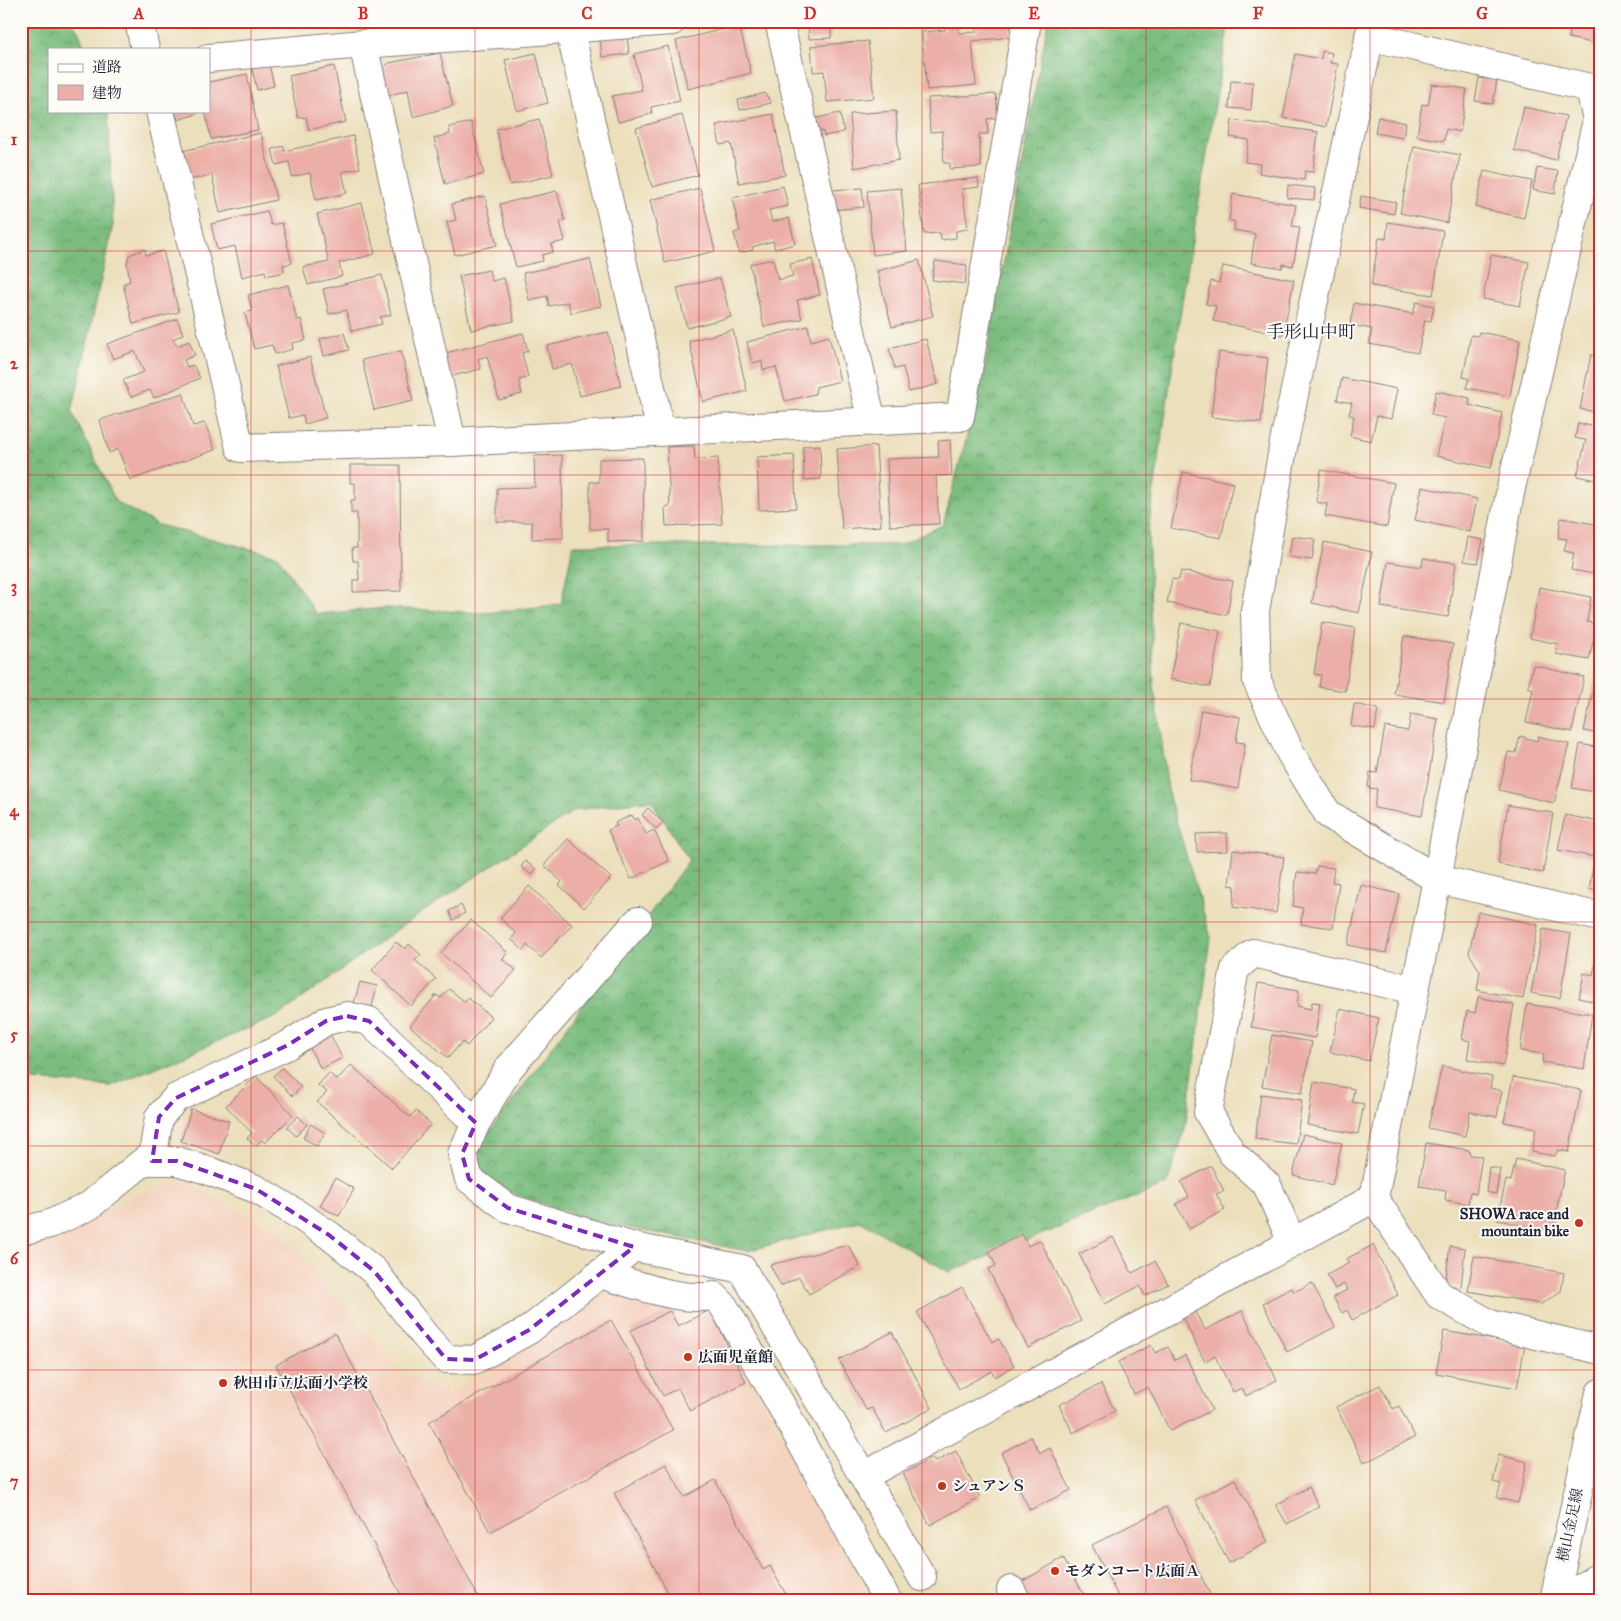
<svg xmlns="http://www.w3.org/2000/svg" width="1621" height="1621" font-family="'IM FELL Great Primer','Noto Serif JP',serif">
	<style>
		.built { fill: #f4d3bf }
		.forest { fill: url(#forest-crowns); stroke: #4e705d }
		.building { fill: #ebafa7 }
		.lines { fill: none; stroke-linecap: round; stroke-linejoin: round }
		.minor-casing { stroke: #87807c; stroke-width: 30 }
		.major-casing { stroke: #87807c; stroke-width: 30 }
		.minor { stroke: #fff; stroke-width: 28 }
		.major { stroke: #fff; stroke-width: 28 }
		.marked { fill: none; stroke: #7b2cbf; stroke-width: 4; stroke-dasharray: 10 6; stroke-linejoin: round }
		.grid { fill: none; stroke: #d62828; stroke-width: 1; stroke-opacity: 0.55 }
		.poi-dot { fill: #c8321e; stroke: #fdfcf7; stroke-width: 2 }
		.labels { text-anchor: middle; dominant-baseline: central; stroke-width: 4; stroke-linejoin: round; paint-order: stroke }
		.poi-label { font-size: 15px; font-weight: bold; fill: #22223b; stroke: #fdfcf7; text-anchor: start }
		.street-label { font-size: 15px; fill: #22223b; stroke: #fdfcf7 }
		.quarter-label { font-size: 18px; fill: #22223b; stroke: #fdfcf7 }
		.neatline { fill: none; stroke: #d62828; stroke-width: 2 }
		.grid-label { font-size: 16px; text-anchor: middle; font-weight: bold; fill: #d62828 }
	</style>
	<defs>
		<pattern id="forest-crowns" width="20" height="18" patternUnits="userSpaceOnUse" patternTransform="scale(1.25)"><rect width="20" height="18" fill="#7bbd7f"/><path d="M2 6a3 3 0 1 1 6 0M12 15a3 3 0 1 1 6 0" fill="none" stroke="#649969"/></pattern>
	</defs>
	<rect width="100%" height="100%" fill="#fdfcf7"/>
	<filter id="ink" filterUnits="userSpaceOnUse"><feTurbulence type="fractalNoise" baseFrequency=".02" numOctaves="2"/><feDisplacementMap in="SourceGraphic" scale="10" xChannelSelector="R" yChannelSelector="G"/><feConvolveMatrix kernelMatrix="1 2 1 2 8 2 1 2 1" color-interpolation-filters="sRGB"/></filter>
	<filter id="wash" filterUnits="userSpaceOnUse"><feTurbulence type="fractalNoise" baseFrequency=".0096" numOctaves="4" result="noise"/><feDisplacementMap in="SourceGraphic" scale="20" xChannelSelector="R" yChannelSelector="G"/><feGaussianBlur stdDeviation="1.12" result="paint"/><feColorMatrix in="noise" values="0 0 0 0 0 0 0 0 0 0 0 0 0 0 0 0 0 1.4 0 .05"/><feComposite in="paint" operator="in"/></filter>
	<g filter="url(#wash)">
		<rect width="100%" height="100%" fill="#ecdfbc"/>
		<path class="built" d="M184,1181L281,1234L402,1372L449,1394L608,1286L714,1310L870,1600H21V1251H31L141,1192Z"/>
		<path class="forest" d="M21,21H71L78,30L85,49H49V111H108L113,225L72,412L116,502L158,525L278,556L316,614L386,608L487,613L561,604L573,545H899L943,525L983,376L1048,21H1229L1183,296L1148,531L1154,685L1169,797L1211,938L1185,1129L1167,1184L949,1272L860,1221L747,1251L590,1220L509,1192L475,1168L480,1145L689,860L651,800L575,810L396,930L278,1016L111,1086L21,1079Z"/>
		<g id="blocks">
			<path class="building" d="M165,21H215L216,24L166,28Z
				M831,21V38L809,39L808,22Z
				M944,21H958L959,33L977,32L976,21H1010L1011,37L972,41L976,85L927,90L922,32L945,30Z
				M1565,21H1600V45L1569,38L1571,24Z
				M739,25L751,73L688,89L676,41Z
				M627,35L629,54L602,57L600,38Z
				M868,41L874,98L827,102L824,71L813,72L811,46Z
				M668,46L680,101L651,107L652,114L618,122L612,96L642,90L634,54Z
				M1322,51L1332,53L1330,63L1338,64L1326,127L1283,118L1295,54L1321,59Z
				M440,53L453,106L413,117L408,90L383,97L374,77L389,63Z
				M536,53L548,103L517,111L505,60Z
				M269,64L274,86L257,90L252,68Z
				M334,66L346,122L309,130L306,117L298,118L289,76Z
				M247,74L258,130L211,139L205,111H209V82Z
				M1479,78L1497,80L1493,104L1475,101Z
				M1231,81L1253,82L1251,110L1229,108Z
				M1432,84L1467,89L1460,132L1446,129L1444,141L1417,136L1422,104L1428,105Z
				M765,93L771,103L740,110L738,100Z
				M996,94L998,118L987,119L988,134H979L981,167L950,169V163H944L942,131L930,132L928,98Z
				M1524,107L1566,116L1556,160L1514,150Z
				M175,111H196L197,114L178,120Z
				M896,111L899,160L854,168L850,114Z
				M840,113L844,132L824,136L823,131L815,132L812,119Z
				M773,114L785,175L739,183L731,143L720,145L716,125Z
				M682,115L698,175L652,187L636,128Z
				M1378,117L1406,123L1403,138L1375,133Z
				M539,119L553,175L510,185L496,129Z
				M1232,120L1318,132L1313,172L1305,171L1304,180L1259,173L1260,164L1245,162L1249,140L1230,137Z
				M471,122L484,174L445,184L434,138L450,134L449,127Z
				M261,133L276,200L220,213L212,175L189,180L182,151Z
				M353,136L360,168L342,172L347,193L316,200L310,173L292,177L289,162L276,165L272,149L284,146V151Z
				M1414,146L1460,155L1447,223L1400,213Z
				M1537,168L1558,171L1555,194L1533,190Z
				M1484,171L1532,181L1524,218L1476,207Z
				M978,178L979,187L962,189L968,229L956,231V238L941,240L940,233L924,234L918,185Z
				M1288,185L1315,188L1314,200L1287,198Z
				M783,186L788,206L769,210L772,222L789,218L795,244L775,249L773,241L752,247L753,250L739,253L734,233L740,231L732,198Z
				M700,188L715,251L665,263L650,200Z
				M862,188L864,207L833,210L831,190Z
				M901,188L907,251L873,255L867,191Z
				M557,191L565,221L560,222L565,241L551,244L553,252L542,255L543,261L516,267L500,204Z
				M1233,194L1296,205L1292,226L1300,227L1293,266L1283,264L1282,268L1251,263L1255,234L1234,230L1235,222L1229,220Z
				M485,196L497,245L455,255L447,222L456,220L452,204Z
				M1361,196L1396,202L1394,214L1359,208Z
				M362,203L375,254L339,263L342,276L308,285L303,267L329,262L317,214Z
				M267,211L271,225L282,223L292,263L283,265L284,272L266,276L265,271L242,277L235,246L217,250L211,224Z
				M1388,222L1443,231L1433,295L1371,286L1379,238L1386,239Z
				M145,249L146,255L163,251L179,312L133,324L123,284L130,281L127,264L129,255Z
				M1491,255L1529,262L1520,306L1483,299Z
				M590,259L601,306L571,313L568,302L549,306L547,296L529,300L523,273Z
				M773,259L778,280L793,276L790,264L812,259L820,295L797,300L802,319L764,327L750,264Z
				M919,260L933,316L892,327L877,271Z
				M935,261L967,265L965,284L932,280Z
				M1223,266L1294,280L1283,335L1213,321L1216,306L1206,304L1211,281L1219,283Z
				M489,270L492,281L504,278L514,321L471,330L459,276Z
				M382,275L391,315L380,317L382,324L352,331L346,310L329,314L323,289Z
				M720,278L731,317L687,328L677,288Z
				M288,285L297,320L301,319L306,340L292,343L293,349L275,354L272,345L254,349L245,313L252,311L248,295Z
				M1416,302L1434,306L1431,321L1425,320L1418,353L1369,344L1372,329L1350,325L1354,303L1413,314Z
				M177,319L183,334L173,339L177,346L189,341L195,355L184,360L187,367L193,365L200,378L154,398L150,390L131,397L123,380L144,372L135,351L113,359L107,344Z
				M808,326L811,341L829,336L840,381L816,387L815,394L785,401L776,367L763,370L762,361L752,363L747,342Z
				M733,330L747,391L703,402L689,341Z
				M608,332L621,386L580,396L572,364L552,369L547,346Z
				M1479,332L1520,340L1510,396L1466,388L1469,379L1463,377L1471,335L1478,336Z
				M344,333L349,350L324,356L320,339Z
				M523,333L528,351L522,353L528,377L519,380L522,394L499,400L487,356L478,359L481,369L444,378L438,355Z
				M926,339L938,384L909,392L903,367L895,369L889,348Z
				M401,351L413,401L374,410L362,360Z
				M1219,352L1268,358L1261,423L1211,417Z
				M1591,355L1600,356V413L1580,409Z
				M310,357L326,418L305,424L303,415L289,418L276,366Z
				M1342,378L1397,389L1391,419L1377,416L1371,441L1350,436L1354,416L1349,415L1352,403L1337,400Z
				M1436,391L1470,398L1469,405L1502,413L1491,468L1436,456L1445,418L1431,415Z
				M183,393L193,426L205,423L215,450L130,480L118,449L109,453L100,420Z
				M1578,423L1600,428V481L1577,476L1586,440L1575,438Z
				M950,440L952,475L936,476L939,524L890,526L887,459L939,457L938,441Z
				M820,445L821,479L804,480L803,446Z
				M694,446L695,459L718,458L722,524L666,526L665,507L670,506L667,447Z
				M876,446L881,526L842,529L837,449Z
				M562,455L563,538L532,539V522H497V488L535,487L534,456Z
				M794,455L796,508L759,510L757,457Z
				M643,458L644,541L608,542V529H590V482H599V459Z
				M350,465H400L401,591L353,592V580H359L358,561H353L352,548H357V513H351V500H355V483H350Z
				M1321,470L1394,483L1387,527L1325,516L1327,504L1316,502Z
				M1183,472L1233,483L1221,538L1171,528Z
				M1422,487L1477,499L1470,532L1415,520Z
				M1561,518L1600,525V575L1571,570L1574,553L1564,551L1567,539L1558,538Z
				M1292,536L1315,539L1312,560L1289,557Z
				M1468,537L1483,540L1478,563L1464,561Z
				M1324,542L1372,552L1359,613L1312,603Z
				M1423,558L1456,563L1448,617L1381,607L1388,562L1422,567Z
				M1181,571L1233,581L1227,615L1167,603L1172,579L1179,580Z
				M1539,587L1591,597L1587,622L1597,624L1589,660L1556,654L1558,644L1530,638Z
				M1322,622L1355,628L1345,691L1319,687L1321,675L1314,674Z
				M1181,623L1220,631L1210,687L1170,679Z
				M1404,636L1453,644L1444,702L1394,694Z
				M1533,665L1584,677L1572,732L1526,722L1533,689L1528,687Z
				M1597,671L1600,672V734L1584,731Z
				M1354,704L1378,709L1375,729L1351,726Z
				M1201,710L1240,717L1236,742L1245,743L1238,789L1189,780Z
				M1411,714L1438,719L1422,816L1374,808L1377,789L1368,788L1370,772L1377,773L1385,727L1408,731Z
				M1520,736L1537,741L1538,736L1569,744L1554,803L1499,790L1508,752L1516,753Z
				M1580,744L1600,748V793L1572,788Z
				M1508,805L1553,813L1543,873L1498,864Z
				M648,808L663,822L656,829L642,815Z
				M632,815L635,820L638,818L646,834L654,830L669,861L631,879L608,830L617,826L615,823Z
				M1565,815L1600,822V891L1589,889L1595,857L1558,850Z
				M1227,833L1228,851L1197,852L1196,834Z
				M568,839L611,878L584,908L559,885L562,882L544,865Z
				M1233,850L1284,857L1276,913L1233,907L1235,886L1229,885Z
				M525,861L536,869L532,875L521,867Z
				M1317,866L1334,868L1332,882L1339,883L1333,928L1301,924L1303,908L1293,906L1297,872L1315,874Z
				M1361,885L1399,894L1386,953L1348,945Z
				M529,886L572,925L541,958L527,945L523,950L511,939L516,933L500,918Z
				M461,905L465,913L453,920L449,911Z
				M1478,912L1538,925L1523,999L1477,990L1480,971L1469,953Z
				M471,920L508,953L502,959L516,970L491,998L441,953Z
				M1543,929L1571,934L1560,998L1531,993Z
				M396,942L405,949L409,944L421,955L415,960L436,979L411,1006L372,970Z
				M1599,944H1600V1003L1579,998L1584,973L1593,975Z
				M360,982L377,986L372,1007L354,1003Z
				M1258,983L1299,990L1297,1006L1311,1009L1312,1002L1320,1003L1315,1038L1251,1027Z
				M449,989L465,1002L468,998L491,1017L467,1046L462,1042L448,1058L410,1026L436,995L441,998Z
				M1478,997L1514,1005L1503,1066L1467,1059L1470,1041L1462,1039L1467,1011L1475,1013Z
				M1527,1004L1592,1014L1584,1069L1542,1062L1544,1054L1520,1051Z
				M1340,1009L1379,1018L1369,1061L1330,1052Z
				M330,1034L342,1058L321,1069L308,1045Z
				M1272,1035L1312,1042L1302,1093L1262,1086Z
				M351,1065L410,1117L416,1111L431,1124L392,1168L317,1102L327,1092L318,1085L329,1073L337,1080Z
				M1442,1066L1492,1077L1490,1088L1502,1091L1497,1117L1470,1112L1465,1136L1428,1128Z
				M282,1068L301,1087L292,1096L273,1076Z
				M256,1076L293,1115L265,1143L262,1140L255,1146L247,1138L252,1133L226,1106Z
				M1513,1077L1581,1090L1569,1152L1558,1150L1555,1156L1532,1152L1536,1128L1504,1122Z
				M1314,1082L1354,1089L1352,1102L1364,1104L1358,1134L1307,1125Z
				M1261,1094L1302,1100L1296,1144L1255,1139Z
				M191,1109L229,1121L219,1154L181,1141Z
				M298,1116L307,1125L296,1136L287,1127Z
				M311,1124L325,1133L317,1146L303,1138Z
				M1303,1134L1342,1143L1332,1185L1293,1175Z
				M1426,1143L1469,1150L1470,1155L1482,1156L1476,1194L1470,1192L1468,1204L1445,1200L1446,1190L1419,1186Z
				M1516,1159L1565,1170L1552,1231L1497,1220L1506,1180L1511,1181Z
				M1211,1166L1224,1191L1216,1194L1225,1210L1189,1229L1176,1204L1189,1197L1181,1182Z
				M1489,1167L1500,1169L1496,1194L1486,1192Z
				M335,1178L354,1189L339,1216L320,1206Z
				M1022,1234L1028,1246L1040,1240L1081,1321L1028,1348L988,1269L996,1266L989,1251Z
				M1113,1237L1132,1273L1155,1261L1168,1284L1145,1296L1140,1286L1105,1304L1079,1254Z
				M848,1245L860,1266L809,1294L799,1277L781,1286L770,1265Z
				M1373,1245L1398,1295L1352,1320L1347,1310L1342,1313L1333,1297L1347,1290L1344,1284L1335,1289L1327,1275L1349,1263L1346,1259Z
				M1450,1246L1465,1248L1461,1287L1445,1285Z
				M1474,1256L1564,1273L1561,1291L1541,1304L1468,1291Z
				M1312,1283L1335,1327L1287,1352L1263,1303L1292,1288L1294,1292Z
				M962,1287L992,1342L999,1339L1014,1366L995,1377L992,1371L959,1389L917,1312Z
				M710,1310L746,1382L690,1411L678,1388L663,1396L630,1331L670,1311L678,1326Z
				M1242,1311L1277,1380L1246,1396L1242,1388L1233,1392L1215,1356L1205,1362L1183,1318L1195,1312L1205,1330Z
				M611,1320L673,1430L490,1532L429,1422Z
				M1444,1331L1525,1345L1517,1388L1436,1373Z
				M892,1332L932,1408L886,1433L872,1408L866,1410L839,1360Z
				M335,1333L480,1600H404L276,1365Z
				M1151,1345L1155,1353L1168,1347L1175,1360L1185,1355L1212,1410L1170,1431L1148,1387L1134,1394L1118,1362Z
				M1101,1384L1115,1411L1073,1433L1059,1405Z
				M1380,1385L1393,1409L1399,1406L1415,1437L1364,1463L1336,1407Z
				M1031,1437L1040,1453L1050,1448L1071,1490L1030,1510L1001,1453Z
				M956,1451L980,1498L930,1525L903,1474L932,1458L935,1462Z
				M1499,1455L1527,1462L1518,1503L1497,1498L1501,1484L1493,1482Z
				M666,1464L684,1497L715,1480L763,1570L770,1566L789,1600H672L614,1493Z
				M1235,1479L1268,1542L1229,1563L1195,1500Z
				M1309,1487L1319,1507L1287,1524L1276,1505Z
				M1166,1507L1213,1600H1120L1092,1545Z
				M1063,1558L1087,1600H1024L1016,1585Z"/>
		</g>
	</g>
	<g filter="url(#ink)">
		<use href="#blocks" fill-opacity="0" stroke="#87807c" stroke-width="1"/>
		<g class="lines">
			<defs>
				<path id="minor" d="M139,21L145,49
					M779,21L872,422
					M1373,21L1284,442L1255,611L1257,681L1291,754L1328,814L1437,879L1600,917
					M570,30L661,432
					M1369,36L1590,88L1597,120L1511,488L1437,879L1374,1198L1439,1295L1490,1324L1600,1350
					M363,44L452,442
					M209,58L363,44L672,21
					M160,111L240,448L452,442L960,417L1027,21
					M638,921L509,1068L476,1123L462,1154L469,1179L508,1208L634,1247L742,1269L922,1577
					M152,1161L159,1117L176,1098L288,1045L326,1021L347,1016L369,1021L476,1123
					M21,1231L50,1224L89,1206L144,1161H177L204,1169L256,1189L294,1212L329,1235L374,1271L425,1336L446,1359L474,1360L529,1330L634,1247
					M1292,1242L1267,1185L1232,1153L1208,1112L1235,969L1253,953L1415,990
					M599,1274C634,1283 678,1302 714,1296L723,1305L781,1405L887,1600
					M864,1476L1374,1198
					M1011,1590L1016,1600
					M1560,1600L1600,1576"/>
				<path id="major" d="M1554,1600L1600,1393"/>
			</defs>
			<use href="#minor" class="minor-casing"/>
			<use href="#major" class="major-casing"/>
			<use href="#minor" class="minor"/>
			<use href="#major" class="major"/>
		</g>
	</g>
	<path class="marked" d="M347,1016L369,1021L476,1123L462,1154L469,1179L508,1208L634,1247L529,1330L474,1360L446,1359L374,1271L329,1235L256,1189L177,1161H152L159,1117L176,1098L288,1045L326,1021Z"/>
	<path class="grid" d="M251,21V1600M475,21V1600M699,21V1600M922,21V1600M1146,21V1600M1370,21V1600M21,251H1600M21,475H1600M21,699H1600M21,922H1600M21,1146H1600M21,1370H1600"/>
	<g class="poi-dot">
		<circle cx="1579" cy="1223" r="5"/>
		<circle cx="688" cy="1357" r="5"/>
		<circle cx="223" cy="1383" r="5"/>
		<circle cx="942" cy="1486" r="5"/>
		<circle cx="1055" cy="1571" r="5"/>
	</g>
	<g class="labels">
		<g class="poi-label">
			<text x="1569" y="1214" text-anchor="end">SHOWA race and<tspan x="1569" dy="17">mountain bike</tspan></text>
			<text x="698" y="1357">広面児童館</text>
			<text x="233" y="1383">秋田市立広面小学校</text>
			<text x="952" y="1486">シュアンＳ</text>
			<text x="1065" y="1571">モダンコート広面Ａ</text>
		</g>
		<g class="street-label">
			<text transform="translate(1570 1525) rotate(-78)">横山金足線</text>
		</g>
		<g class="quarter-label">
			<text x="1311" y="332">手形山中町</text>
		</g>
	</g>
	<rect width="1621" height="1621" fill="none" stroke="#fdfcf7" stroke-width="55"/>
	<rect x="48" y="48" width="162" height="65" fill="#fdfcf7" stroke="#a5a5ac"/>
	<rect x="58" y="64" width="25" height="8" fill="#ffffff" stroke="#a5a5ac"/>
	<text x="92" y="72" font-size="15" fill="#22223b">道路</text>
	<rect x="58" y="85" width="25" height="15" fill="#ebafa7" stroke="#a5a5ac"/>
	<text x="92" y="98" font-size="15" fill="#22223b">建物</text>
	<rect x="28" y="28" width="1566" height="1566" class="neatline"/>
	<g class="grid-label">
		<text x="139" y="19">A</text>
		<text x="363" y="19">B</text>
		<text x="587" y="19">C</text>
		<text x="810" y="19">D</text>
		<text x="1034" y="19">E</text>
		<text x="1258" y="19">F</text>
		<text x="1482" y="19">G</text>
		<text x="14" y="145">1</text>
		<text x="14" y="369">2</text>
		<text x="14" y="592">3</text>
		<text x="14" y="816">4</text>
		<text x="14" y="1040">5</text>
		<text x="14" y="1264">6</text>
		<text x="14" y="1487">7</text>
	</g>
</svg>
